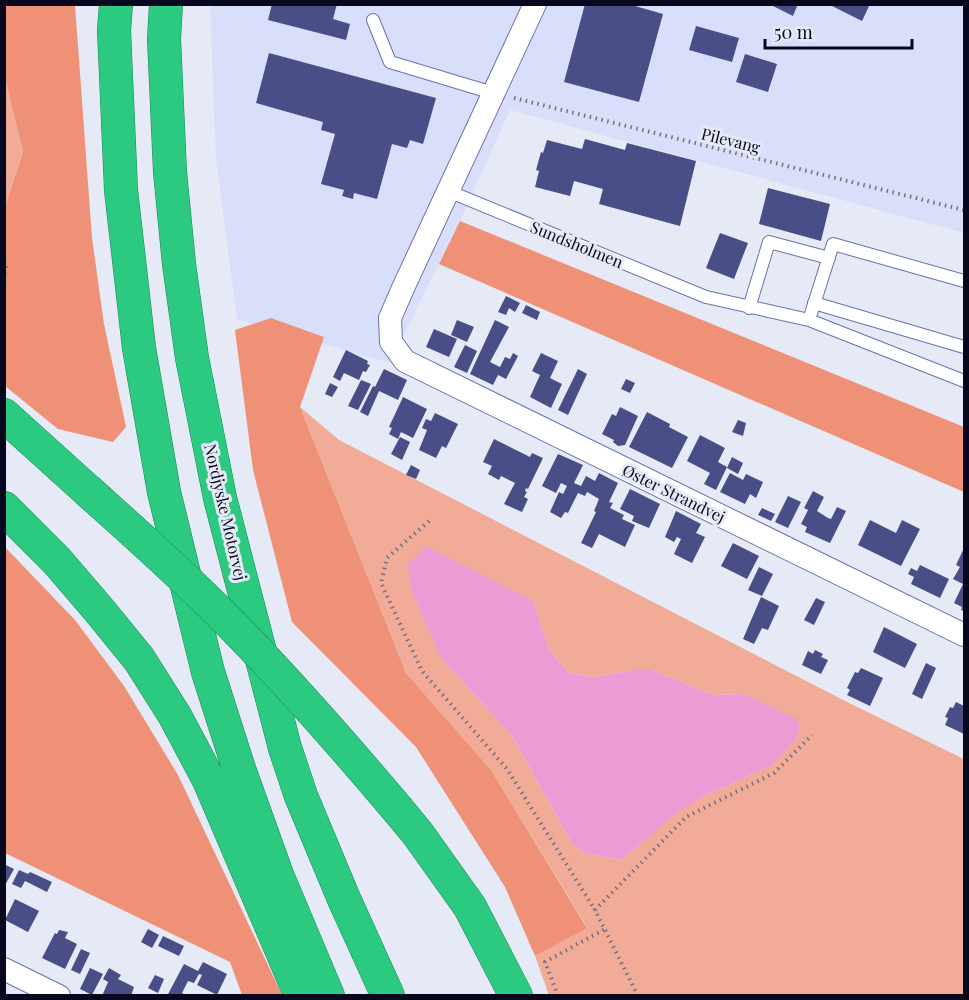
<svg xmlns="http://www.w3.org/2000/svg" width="969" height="1000" font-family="'Playfair Display',serif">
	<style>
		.built { fill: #d9dffb }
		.green { fill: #f1ab96; fill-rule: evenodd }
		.forest { fill: #ee9176 }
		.water { fill: #eb9cd5 }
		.building { fill: #494f86 }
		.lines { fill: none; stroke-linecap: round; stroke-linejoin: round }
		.service-casing { stroke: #6a72ab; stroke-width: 14 }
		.minor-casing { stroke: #6a72ab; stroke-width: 24 }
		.motorway-casing { stroke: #1e865d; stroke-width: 34 }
		.path { stroke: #6f7182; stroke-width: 4; stroke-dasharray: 1.5 4.5; stroke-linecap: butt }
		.service { stroke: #fff; stroke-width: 12 }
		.minor { stroke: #fff; stroke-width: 22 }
		.motorway { stroke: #2bca80; stroke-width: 33 }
		.motorway-bridge-casing { stroke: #1e865d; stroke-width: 34; stroke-linecap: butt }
		.motorway-bridge { stroke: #2bca80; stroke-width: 33 }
		.labels { text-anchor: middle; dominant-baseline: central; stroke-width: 6; stroke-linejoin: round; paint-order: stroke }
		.street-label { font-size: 16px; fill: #07081d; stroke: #e6e9f6 }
	</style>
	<rect width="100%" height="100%" fill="#e6e9f6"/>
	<path class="built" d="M210,5H964V233L510,110L460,221L390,363L237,319L216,159Z"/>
	<path class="green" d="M5,78L23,152L5,206Z
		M300,407L339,440L847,702L964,759V995H549L535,956L587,927L491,770L406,673ZM533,601L549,650L569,673L593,677L634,670H652L713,695L744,694L800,730L794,742L771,766L706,795L677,812L621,860L584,853L571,842L512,736L441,658Z"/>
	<path class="forest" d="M5,4L75,5L92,238L104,324L126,427L113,442L58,429L5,386V206L23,152L5,78Z
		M460,221L964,427V492L439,264Z
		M271,318L324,337L300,407L406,673L491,770L587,928L535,956L505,887L416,747L292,622L253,470L235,330Z
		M4,546L75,620L124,686L178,775L282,995H242L230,962L5,853Z"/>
	<path class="water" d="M426,546L533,601L549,650L569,673L593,677L634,670H652L713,695L744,694L797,719L800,730L794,742L771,766L706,795L678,812L621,860L584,853L571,842L512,736L441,658L410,587L408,564Z"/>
	<path class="building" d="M272,4H337L333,19L350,24L346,40L268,20Z
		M585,4H628L663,14L639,102L564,82Z
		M769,4H798L793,16Z
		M828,4H870L862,21Z
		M696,26L739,38L732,62L689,50Z
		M269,53L436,98L423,144L410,140L407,148L392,144L377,199L354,193L353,199L342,196L344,190L321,184L335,134L321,130L323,122L256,103Z
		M745,54L777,64L768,92L736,82Z
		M585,139L625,150L627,143L696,161L680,226L599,204L603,189L574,181L570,196L535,187L539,171L536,170L541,152L543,153L547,140L582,149Z
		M768,188L830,204L821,241L759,224Z
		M720,233L748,243L734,279L706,268Z
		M506,296L520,303L515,312L509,308L506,315L498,312Z
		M526,305L540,312L537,320L522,313Z
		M457,320L474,327L467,342L451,335Z
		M495,320L509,327L490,362L500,367L505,357L510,359L513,353L518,356L506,379L498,375L493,385L470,374Z
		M434,329L457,339L449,357L426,347Z
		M465,345L477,351L467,373L454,367Z
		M346,350L368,361L367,364L370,365L366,372L363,371L359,380L344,373L340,381L333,377Z
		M541,353L558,361L550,378L562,384L551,408L530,397L540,375L532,371Z
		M384,369L407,380L398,400L379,391L368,416L360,412L373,386L375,387Z
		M578,369L587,374L568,415L558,410Z
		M626,379L635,383L630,393L621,389Z
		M361,380L371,384L358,410L348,406Z
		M330,383L338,387L332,397L325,394Z
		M403,397L427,409L413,438L401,432L398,439L389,434L392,428L389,427Z
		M620,407L638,416L625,445L618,446L613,442L614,440L602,434L612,414L616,416Z
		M647,412L670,424L669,427L688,437L672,468L629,447Z
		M435,413L458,424L446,448L442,446L436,458L419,450L427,430L422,428L426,419L431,421Z
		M738,420L746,423L743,436L732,432Z
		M700,435L725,448L718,462L727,467L716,490L704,484L710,473L687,461Z
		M400,437L410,442L402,460L391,454Z
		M494,439L530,457L532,453L543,458L528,489L526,488L525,491L527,492L524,497L528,499L522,512L504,504L515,483L501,476L499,480L488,474L492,466L483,462Z
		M558,454L583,465L574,483L581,486L586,476L595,481L599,473L618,483L609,502L613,503L610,508L624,515L622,519L635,525L625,547L599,534L592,548L581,543L596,512L594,511L599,499L589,493L587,492L585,496L578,493L568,513L565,512L561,518L550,512L559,492L563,494L567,486L561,483L556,493L542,486Z
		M732,457L743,463L738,474L727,468Z
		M411,465L420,470L416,479L406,475Z
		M730,473L743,480L746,474L763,482L756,498L750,494L745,504L720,492Z
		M630,489L660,504L649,528L632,521L634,516L620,509Z
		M813,491L824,497L817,511L828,518L831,519L837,507L846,511L830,543L805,532L807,527L801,524L808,510L804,508Z
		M788,496L801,502L788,528L775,522Z
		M762,508L775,514L771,521L758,515Z
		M676,511L701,524L696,533L705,537L692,563L674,554L681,539L677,537L674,542L665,537Z
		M870,520L896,533L902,520L920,529L901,566L858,545Z
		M733,543L759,556L747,579L721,566Z
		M964,548V611L961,610L962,607L954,603L963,584L953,579L960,567L956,565Z
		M920,565L949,579L940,598L911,584L914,577L908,574L911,568L917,571Z
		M759,567L773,574L762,596L748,590Z
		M761,597L779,606L768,630L762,628L754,644L743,639Z
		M816,598L825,602L814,625L804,620Z
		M884,627L917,644L905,668L873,652Z
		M815,650L823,654L821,657L828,660L821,674L802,665L808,651L813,654Z
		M926,663L936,668L922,699L912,694Z
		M861,668L883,678L870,706L847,695L850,690L847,688L855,672L858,673Z
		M956,702L964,706V734L945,725L948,718L945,717L950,707L953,708Z
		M4,864L14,869L4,887Z
		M19,870L28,874L30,872L52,882L47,892L25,881L21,888L12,884Z
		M15,899L39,911L28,932L5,920Z
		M148,929L159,935L152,948L141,942Z
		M59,930L68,932L65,938L77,944L65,969L42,958L55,933L57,934Z
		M163,936L184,946L179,956L158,946Z
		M81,949L90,953L80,974L71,970Z
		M203,962L227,974L217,995L197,985L202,975L199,974L194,983L188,981L182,993L187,996H167L184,964L198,971Z
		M90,968L103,974L92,995L80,989Z
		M109,968L121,975L118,979L134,987L131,996H102L108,982L103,979Z
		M155,975L164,979L158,993L148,988Z"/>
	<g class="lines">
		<defs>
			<path id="service" d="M373,20L390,62L493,93
				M448,191L706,297L809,320L964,381
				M814,303L964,347
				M749,308L769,242L829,258
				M809,320L833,244L964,281"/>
			<path id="minor" d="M535,4L404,286L390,318L391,342L405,361L964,635
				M4,969L59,996"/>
			<path id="motorway" d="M116,4L114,30L121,190L139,348L164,492L208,672L239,769L277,875L328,996
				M166,4L164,39L170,172L179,264L192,358L220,498L285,748L301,796L344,899L388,996
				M4,415L87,490
				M4,508L57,561L99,610L139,659L175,716L209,780L301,996
				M399,811L418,834L470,907L516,996"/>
		</defs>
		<use href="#service" class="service-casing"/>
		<use href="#minor" class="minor-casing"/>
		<use href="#motorway" class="motorway-casing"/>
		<path class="path" d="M514,98L964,210
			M4,261L7,270L4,274
			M429,521L387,558L381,583L422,671L507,769L595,910
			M558,996L545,962L605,929
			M638,996L595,910L686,817L774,773L812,735"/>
		<use href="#service" class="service"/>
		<use href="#minor" class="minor"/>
		<use href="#motorway" class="motorway"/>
		<defs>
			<path id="motorway-bridge" d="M87,490C136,534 185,577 231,624C290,684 345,747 399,811"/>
		</defs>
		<use href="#motorway-bridge" class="motorway-bridge-casing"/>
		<use href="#motorway-bridge" class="motorway-bridge"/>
	</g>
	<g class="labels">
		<g class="street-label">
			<text transform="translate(731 140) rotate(14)">Pilevang</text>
			<text transform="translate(577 244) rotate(22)">Sundsholmen</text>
			<text transform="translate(674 493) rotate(26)">Øster Strandvej</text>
			<text transform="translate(226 512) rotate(77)">Nordjyske Motorvej</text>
		</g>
	</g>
	<rect width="969" height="1000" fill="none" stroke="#07081d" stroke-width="12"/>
	<path d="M765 39v9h147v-9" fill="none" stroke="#07081d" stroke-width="3"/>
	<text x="774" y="39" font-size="18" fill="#07081d" stroke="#e6e9f6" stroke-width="4.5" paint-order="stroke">50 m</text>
</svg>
